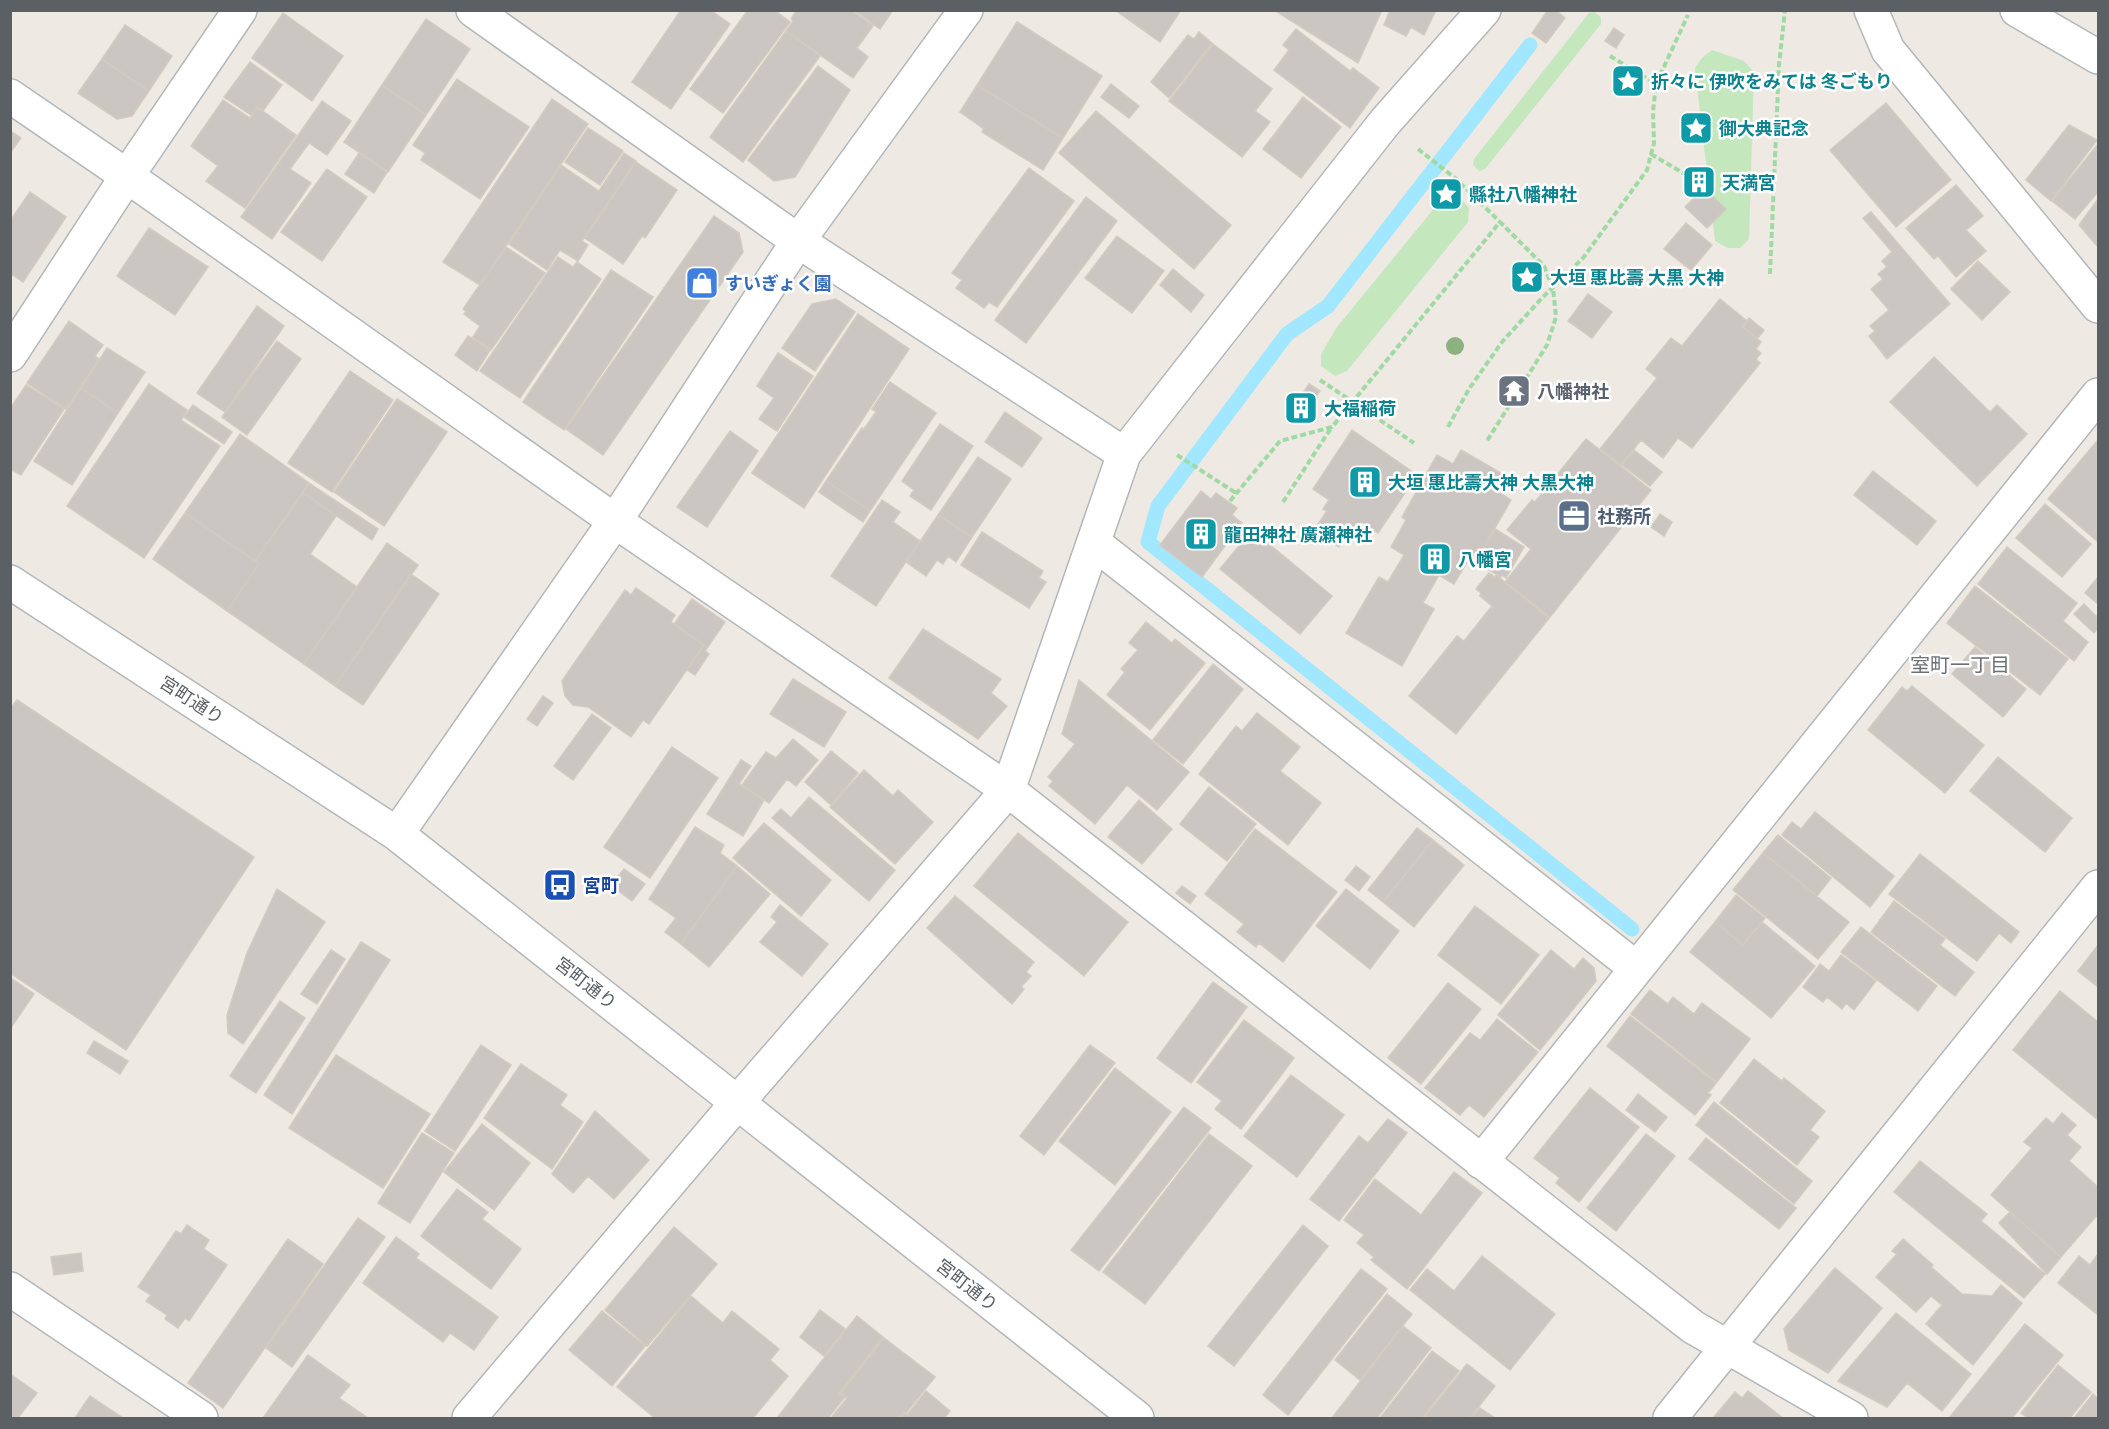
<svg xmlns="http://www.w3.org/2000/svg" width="2109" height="1429" font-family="'Public Sans','Noto Sans JP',sans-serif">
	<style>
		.green { fill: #c4e7bd }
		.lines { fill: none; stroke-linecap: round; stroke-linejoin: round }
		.stream { stroke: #a1e7ff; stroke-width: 15 }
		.building { fill: #cbc6c1; stroke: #d3cac0; stroke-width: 1.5 }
		.minor-casing { stroke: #b3b7ba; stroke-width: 36 }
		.path { stroke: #9fdaa4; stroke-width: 4; stroke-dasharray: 6 3; stroke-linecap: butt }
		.minor { stroke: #fff; stroke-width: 33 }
		.tree { fill: #8cb280 }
		.labels { text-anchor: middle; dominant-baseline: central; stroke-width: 5; stroke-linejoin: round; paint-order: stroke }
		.culture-label { font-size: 18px; font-weight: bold; fill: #0d838f; stroke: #fff; text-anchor: start }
		.shop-label { font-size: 18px; font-weight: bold; fill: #366cbe; stroke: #fff; text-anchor: start }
		.worship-label { font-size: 18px; font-weight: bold; fill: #5b616d; stroke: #fff; text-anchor: start }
		.service-label { font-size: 18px; font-weight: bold; fill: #4e5e75; stroke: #fff; text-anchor: start }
		.street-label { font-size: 18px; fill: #5a6064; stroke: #fff }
		.transit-label { font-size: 18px; font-weight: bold; fill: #164399; stroke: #fff; text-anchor: start }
		.neighbourhood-label { font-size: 20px; fill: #6b7276; stroke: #fff }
	</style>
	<rect width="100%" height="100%" fill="#eee9e2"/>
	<path class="green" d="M1594,12L1601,17V24L1485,169L1479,171L1473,165L1474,159L1589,13Z
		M1712,50L1744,61L1754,72L1749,239L1740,248H1728L1715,241L1695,68L1702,58Z
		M1445,195H1458L1469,208L1468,222L1347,371L1335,376L1321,366V354L1337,327Z"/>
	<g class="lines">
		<path class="stream" d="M1530,45L1328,306L1287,334L1158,506L1148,542L1632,929"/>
	</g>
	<path class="building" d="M681,10H710L730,24L671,109L632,82Z
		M748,10H774L790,22L723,113L690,89Z
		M797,10H851L873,26L857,48L868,57L853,78L786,31L793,21L791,19Z
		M854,10H893L880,29Z
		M1115,10H1181L1160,42Z
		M1274,10H1382L1358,63Z
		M1390,10H1436L1424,35L1411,27L1406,36L1384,25Z
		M1548,10H1555L1565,18L1546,43L1532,33Z
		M283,13L343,56L312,101L252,58Z
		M426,19L470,49L426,115L382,85Z
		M1017,22L1102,76L1063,138L977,85Z
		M125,25L172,56L149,91L102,59Z
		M1614,28L1624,35L1616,48L1605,41Z
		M1296,29L1350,71L1353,68L1379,88L1350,128L1274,70L1289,50L1283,45Z
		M786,31L820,56L743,162L710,137Z
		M1199,32L1212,43L1169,98L1151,82L1188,35L1194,39Z
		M1213,44L1272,89L1255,111L1270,122L1242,157L1169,101Z
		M102,59L149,91L132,116L117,119L78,93Z
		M250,62L282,85L262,112L257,107L251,115L224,97Z
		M818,66L850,90L795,177L774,181L748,160Z
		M457,79L529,127L480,199L421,160L425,153L413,145Z
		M1111,84L1139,106L1129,118L1101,97Z
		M382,85L426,115L388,172L344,142Z
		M977,85L1063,138L1043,170L982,132L984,129L960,112Z
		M1303,97L1341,127L1301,178L1263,149Z
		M552,99L588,124L480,285L443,262Z
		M223,100L250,118L257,107L296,135L245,208L206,181L218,166L191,146Z
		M322,101L351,121L327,155L309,143L290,169L311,183L272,239L241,217Z
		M1886,103L1951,180L1896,227L1830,150Z
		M1096,111L1231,225L1194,269L1059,153Z
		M2069,125L2097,140L2051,201L2026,180Z
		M588,128L623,151L600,185L565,162Z
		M10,131L21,138L10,153Z
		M2098,144V192L2075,219L2052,201Z
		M359,153L387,172L374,193L345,174Z
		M624,153L636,161L582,241L588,245L578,261L560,250L547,270L509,244L561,165L599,191Z
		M636,162L677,190L645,238L642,236L623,264L585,238Z
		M1029,168L1074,201L997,307L989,302L984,308L956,288L962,280L952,273Z
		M327,169L367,197L322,261L281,232Z
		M1697,177L1703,181L1700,187L1694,183Z
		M1956,185L1983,216L1966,230L1986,251L1956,277L1938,256L1934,259L1906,228Z
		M1704,188L1726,209L1707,228L1685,207Z
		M30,192L66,217L23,282L10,273V221Z
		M1086,197L1117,221L1026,343L995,320Z
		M2098,199V247L2079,225Z
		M1871,212L1950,304L1887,359L1869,336L1875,331L1870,326L1889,310L1871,289L1883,279L1878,274L1887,267L1882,261L1892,252L1863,218Z
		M714,216L739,233L743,252L603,455L566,429Z
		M1686,223L1712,245L1691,270L1664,249Z
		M149,228L208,267L175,315L117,276Z
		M1117,236L1164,271L1132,313L1085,278Z
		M506,247L545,273L491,350L473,337L480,326L464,314L466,311L463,309Z
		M558,257L573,267L577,262L601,279L520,398L480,371Z
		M1978,261L2010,292L1982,320L1951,289Z
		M1173,269L1204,295L1191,312L1160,285Z
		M611,270L653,297L564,430L523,402Z
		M1588,294L1612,312L1592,338L1568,321Z
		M836,299L855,312L815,371L782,348L812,304Z
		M1720,299L1747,321L1742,326L1761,342L1756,349L1761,353L1756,359L1760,363L1692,448L1678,438L1663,458L1641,440L1621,465L1600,449L1657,378L1646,369L1671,338L1682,346Z
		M257,306L284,326L225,412L197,393Z
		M858,314L909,349L804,508L752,473Z
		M1749,318L1764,330L1757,339L1743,327Z
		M69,321L103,345L95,356L99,359L66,409L27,383Z
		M468,336L490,350L477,371L455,355Z
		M277,341L301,359L247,435L222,417Z
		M107,348L145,372L118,413L81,388Z
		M778,353L813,376L777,431L759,419L774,398L757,386Z
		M1934,357L1990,412L1997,405L2027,434L1977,486L1890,402Z
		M350,371L393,400L332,492L288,463Z
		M890,382L936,413L870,511L826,481L862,428L864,429L876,412L872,409Z
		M149,384L187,410L181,420L220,446L144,558L67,506Z
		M1309,384L1320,391L1311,404L1301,396Z
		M26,385L64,409L21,475L10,469V409Z
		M81,388L118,413L72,485L34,461Z
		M397,399L447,432L384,526L334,492Z
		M1299,400L1309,407L1302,415L1293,408Z
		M193,405L232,432L224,444L184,417Z
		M1005,412L1042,438L1022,467L985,442Z
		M940,424L973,446L931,510L910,496L914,490L902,481Z
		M1352,430L1417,475L1378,533L1362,522L1355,530L1351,528L1339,547L1314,530L1327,511L1323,509L1329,500L1313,489Z
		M730,431L758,451L707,527L677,507Z
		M240,434L309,483L255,561L185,513Z
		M1586,439L1651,490L1550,617L1505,582L1531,549L1507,530L1532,500L1535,502Z
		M2098,440V540L2097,541L2048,499Z
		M1461,450L1506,476L1497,491L1511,500L1476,561L1470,557L1454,584L1439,575L1423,603L1434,609L1402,666L1346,633L1379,577L1388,582L1404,555L1391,547L1406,520L1402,517L1437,455L1453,464Z
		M1634,450L1662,472L1650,486L1622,465Z
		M978,457L1011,479L972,537L938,515Z
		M1873,471L1936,521L1917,545L1854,495Z
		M826,481L870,511L863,522L819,492Z
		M309,483L378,529L372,540L303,493Z
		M1201,491L1211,499L1216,493L1237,508L1232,515L1242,523L1202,577L1160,545Z
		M303,493L336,516L310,554L357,587L304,664L227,611L259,564L255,561Z
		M882,500L900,512L893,522L920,541L876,606L831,576Z
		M2045,504L2091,544L2062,577L2016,538Z
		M185,513L259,564L227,611L153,559Z
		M1660,514L1672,522L1664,536L1651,527Z
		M938,515L972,537L956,562L948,556L943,564L937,560L926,576L906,562Z
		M1495,529L1524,547L1506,578L1502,575L1501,577L1475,562Z
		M1252,530L1332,596L1300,634L1220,569Z
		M982,532L1043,571L1039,578L1046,582L1029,608L961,565Z
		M387,543L418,565L335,686L304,664Z
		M2007,547L2077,603L2063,621L2088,642L2074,661L1978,584Z
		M1489,573L1495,577L1496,575L1549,618L1456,734L1409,696L1457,636L1464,641L1492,606L1480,596L1481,593L1476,589Z
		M411,574L439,594L363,705L335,686Z
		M2098,577V604L2085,593Z
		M1975,586L2068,659L2040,695L1947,623Z
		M636,588L675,615L671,622L704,645L649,724L643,720L631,737L588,707L573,705L565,696L562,681L625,590L631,595Z
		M692,599L725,622L705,651L709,654L695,675L687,670L704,645L674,624Z
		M2084,604L2098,618V628L2094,633L2074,614Z
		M1146,622L1172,643L1175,639L1205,663L1150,730L1107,695L1125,672L1121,669L1138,650L1129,643Z
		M923,629L1001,679L991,693L1007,706L978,739L889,678Z
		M1975,647L2026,689L2003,717L1952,674Z
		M1213,664L1243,689L1183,764L1153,740Z
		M793,679L846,712L824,747L770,714Z
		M1079,680L1189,772L1157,810L1127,785L1095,824L1049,786L1053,781L1048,777L1075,744L1062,734Z
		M1912,686L1984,745L1945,793L1868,730L1902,687L1907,691Z
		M543,696L553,703L537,726L527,719Z
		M17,700L254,857L126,1050L10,973V709Z
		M1257,713L1300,747L1280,771L1321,803L1288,845L1199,774L1236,726L1242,731Z
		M592,714L611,728L573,780L554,766Z
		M793,739L818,760L796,786L787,779L769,803L742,785L766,752L776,758Z
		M672,747L718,778L650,878L604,847Z
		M831,751L858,773L831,805L805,782Z
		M1998,757L2072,818L2045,852L1970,791Z
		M741,760L751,766L739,784L764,800L743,836L707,814Z
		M864,770L893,796L898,790L933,822L895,864L830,807Z
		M1209,787L1256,824L1227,861L1180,824Z
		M809,797L895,870L869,901L772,818L781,809L791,818Z
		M1139,800L1172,829L1142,864L1108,837Z
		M1815,812L1894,876L1870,907L1782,835L1792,822L1801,829Z
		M764,823L831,880L801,916L733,858Z
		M695,827L724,845L720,853L737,866L681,944L665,932L676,918L649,899Z
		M1417,828L1433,840L1383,902L1368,890Z
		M1255,829L1337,892L1283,962L1259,943L1256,947L1237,932L1244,924L1205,894Z
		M1018,833L1128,922L1084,976L974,886Z
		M1778,835L1831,878L1817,896L1763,853Z
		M1433,840L1464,865L1414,927L1383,902Z
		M1763,853L1849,922L1818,959L1733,890Z
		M1920,854L2019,932L2011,943L1999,933L1977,961L1889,894Z
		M737,866L770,894L709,967L681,944Z
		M1356,866L1370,877L1359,891L1345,880Z
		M624,869L645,884L632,901L611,885Z
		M1182,886L1196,896L1190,904L1176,893Z
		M277,889L325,922L243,1044L228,1033L227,1015L247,953Z
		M1346,889L1399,931L1370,969L1316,926Z
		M1736,895L1765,918L1743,945L1715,922Z
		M955,896L1034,962L1026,972L1031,976L1021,987L1024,989L1012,1004L927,928Z
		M1894,901L1945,939L1940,945L1974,972L1955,996L1871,932Z
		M780,905L828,944L802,976L760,942L777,922L771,917Z
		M1475,906L1539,955L1501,1004L1438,955Z
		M1715,922L1743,945L1762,922L1815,966L1771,1018L1690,952Z
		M1861,927L1937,986L1918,1011L1841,952Z
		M361,942L390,960L292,1114L264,1095Z
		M2098,945V987L2078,971Z
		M331,950L345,959L317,1004L301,994Z
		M1551,950L1574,969L1583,958L1594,968L1596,981L1540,1050L1498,1015Z
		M1841,955L1876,981L1854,1010L1846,1003L1842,1009L1827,997L1823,1002L1803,987L1820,964L1829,971Z
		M11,978L34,994L10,1029V978Z
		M1213,982L1247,1007L1191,1083L1157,1058Z
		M1448,983L1481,1009L1421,1084L1388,1058Z
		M1650,990L1668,1004L1673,997L1694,1014L1702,1003L1750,1039L1717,1082L1631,1014Z
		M2060,991L2098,1022V1120L2013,1050Z
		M280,1001L305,1018L256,1093L230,1076Z
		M1630,1016L1716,1083L1708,1093L1711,1095L1695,1115L1607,1046Z
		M1497,1019L1538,1052L1484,1117L1469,1105L1460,1115L1425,1088L1470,1033L1480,1040Z
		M1244,1020L1294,1058L1241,1129L1215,1109L1222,1101L1197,1082Z
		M94,1041L128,1061L120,1074L87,1053Z
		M481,1045L511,1065L455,1151L425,1131Z
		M1090,1045L1115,1063L1044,1155L1020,1136Z
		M336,1055L430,1114L383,1188L289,1128Z
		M1754,1059L1782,1081L1784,1078L1825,1111L1810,1130L1819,1137L1797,1165L1720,1103Z
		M521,1064L567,1095L560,1105L583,1122L552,1169L484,1118Z
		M1115,1068L1171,1112L1115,1185L1059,1141Z
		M1291,1075L1344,1115L1297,1177L1244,1136Z
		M1590,1088L1639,1127L1579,1202L1556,1183L1560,1178L1534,1158Z
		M1638,1094L1667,1117L1655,1132L1626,1110Z
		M1714,1102L1812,1181L1794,1204L1696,1125Z
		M1184,1107L1211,1128L1099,1271L1071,1250Z
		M595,1111L649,1160L614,1199L588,1176L573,1193L552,1174Z
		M2062,1113L2076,1125L2067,1135L2081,1147L2069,1161L2098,1187V1214L2061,1257L1991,1195L2032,1148L2024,1142L2046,1118L2053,1124Z
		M1388,1119L1407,1133L1339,1221L1310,1199L1359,1136L1368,1143Z
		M482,1124L530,1163L494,1210L444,1172Z
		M422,1133L454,1153L410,1223L378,1203Z
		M1209,1134L1252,1166L1145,1304L1103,1272Z
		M1646,1134L1675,1156L1616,1231L1587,1208Z
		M1706,1138L1796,1208L1779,1229L1689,1159Z
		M1920,1161L1987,1214L1981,1221L2045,1274L2024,1298L1894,1192Z
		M1454,1172L1482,1193L1407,1289L1371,1260L1374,1257L1357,1243L1364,1235L1344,1220L1375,1179L1421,1215Z
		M457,1189L488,1212L482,1219L521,1249L491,1289L421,1236Z
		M2010,1212L2061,1257L2047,1274L1999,1223Z
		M358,1218L385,1237L292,1367L266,1348Z
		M187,1225L209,1240L204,1249L227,1265L189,1321L185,1318L178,1328L165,1319L167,1315L146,1301L151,1295L138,1287L176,1231L181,1234Z
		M1303,1225L1328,1246L1234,1366L1208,1346Z
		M674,1227L717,1264L647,1346L605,1310Z
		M396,1237L419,1254L416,1258L498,1317L474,1350L450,1333L443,1342L363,1283Z
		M288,1239L323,1264L223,1408L188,1383Z
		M1903,1239L1933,1265L1931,1267L1962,1294L1992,1296L2001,1285L2022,1303L1973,1365L1926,1324L1942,1305L1931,1296L1916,1312L1876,1277L1897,1254L1892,1251Z
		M81,1253L83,1271L54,1275L51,1257Z
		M2098,1254V1315L2058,1283L2079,1256L2090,1265Z
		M1482,1256L1555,1314L1510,1370L1410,1290L1427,1269L1454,1291Z
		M1835,1268L1882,1308L1828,1373L1789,1350L1784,1329Z
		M1361,1269L1387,1289L1288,1415L1263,1395Z
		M1387,1294L1412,1314L1360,1380L1335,1360Z
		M691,1296L723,1323L732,1311L779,1349L770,1360L788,1376L753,1418H655L617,1387Z
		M820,1310L845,1329L824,1356L800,1337Z
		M602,1311L645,1346L612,1386L569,1350Z
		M1896,1313L1971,1374L1942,1411L1907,1383L1887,1407L1838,1381Z
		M857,1316L883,1337L839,1393L845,1397L828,1418H777Z
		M2025,1324L2063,1355L2012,1418H1949Z
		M1403,1326L1431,1348L1377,1418H1332Z
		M884,1338L935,1377L906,1413L904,1412L898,1418H831L847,1398L841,1393Z
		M1432,1351L1459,1371L1422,1418H1380Z
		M308,1355L350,1385L339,1398L368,1418H263Z
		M1467,1364L1495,1386L1470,1418H1424Z
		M2058,1365L2091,1392L2070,1418H2028L2021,1413Z
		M10,1374L37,1393L18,1418H10Z
		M926,1391L950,1411L944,1418H900L904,1414L907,1415Z
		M1748,1391L1783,1418H1713L1735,1392L1742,1398Z
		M2093,1394L2098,1399V1418H2074Z
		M90,1396L123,1418H75Z
		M1480,1408L1495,1418H1471Z"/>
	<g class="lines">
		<defs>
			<path id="minor" d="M473,10L798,241L1124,454
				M1871,10L1888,50L2098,306
				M2017,10L2098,57
				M10,96L127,176L615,521L1008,790L1693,1327L1851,1418
				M10,355L127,176L240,10
				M1094,543L1636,968
				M10,582L397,834L1137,1418
				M397,834L615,521L798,241L966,10
				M1481,1162L2098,395
				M10,1289L201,1418
				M469,1418L737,1103L1008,790L1124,454L1385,122L1484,10
				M1670,1418L2098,887"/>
		</defs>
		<use href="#minor" class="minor-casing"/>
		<path class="path" d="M1610,56L1656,84
			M1418,149L1455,178L1500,222
			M1651,154L1693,179
			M1770,274L1779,65L1785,10
			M1320,380L1414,443
			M1448,427L1469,389L1502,342L1542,298L1583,258L1647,170L1654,143L1653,112L1656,84L1688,15
			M1177,455L1236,493
			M1230,501L1280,441L1332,427L1500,222L1544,266L1553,288L1556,317L1547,345L1487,441
			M1283,502L1331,428"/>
		<use href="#minor" class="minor"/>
	</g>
	<circle class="tree" cx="1455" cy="346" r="9"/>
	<defs>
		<symbol id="sight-square" viewBox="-11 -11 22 22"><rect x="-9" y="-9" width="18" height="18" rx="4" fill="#0f9aa8" stroke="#fff"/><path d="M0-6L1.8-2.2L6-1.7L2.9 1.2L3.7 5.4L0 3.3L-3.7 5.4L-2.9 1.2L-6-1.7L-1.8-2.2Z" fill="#fff"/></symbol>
		<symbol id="building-square" viewBox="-11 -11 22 22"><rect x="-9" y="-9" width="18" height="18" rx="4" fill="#0f9aa8" stroke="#fff"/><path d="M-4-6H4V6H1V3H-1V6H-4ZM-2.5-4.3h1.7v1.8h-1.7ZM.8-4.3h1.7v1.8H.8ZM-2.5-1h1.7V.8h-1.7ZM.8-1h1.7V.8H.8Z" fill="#fff"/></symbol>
		<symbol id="shop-square" viewBox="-11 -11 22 22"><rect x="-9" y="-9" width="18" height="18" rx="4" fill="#3f7fe0" stroke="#fff"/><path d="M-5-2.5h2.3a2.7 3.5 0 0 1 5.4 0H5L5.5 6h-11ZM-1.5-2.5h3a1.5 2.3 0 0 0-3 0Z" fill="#fff"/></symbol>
		<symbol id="temple-square" viewBox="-11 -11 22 22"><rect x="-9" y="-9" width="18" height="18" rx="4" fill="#6b7280" stroke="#fff"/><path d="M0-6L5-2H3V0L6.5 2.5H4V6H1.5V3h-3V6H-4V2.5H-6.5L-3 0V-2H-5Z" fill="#fff"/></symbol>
		<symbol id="office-square" viewBox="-11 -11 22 22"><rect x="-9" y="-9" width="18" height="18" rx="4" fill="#5c6f8a" stroke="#fff"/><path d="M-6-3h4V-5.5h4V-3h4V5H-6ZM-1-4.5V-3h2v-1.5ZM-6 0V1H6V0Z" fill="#fff"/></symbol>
		<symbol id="bus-square" viewBox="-11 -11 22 22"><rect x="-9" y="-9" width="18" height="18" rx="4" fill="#1a4fb4" stroke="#fff"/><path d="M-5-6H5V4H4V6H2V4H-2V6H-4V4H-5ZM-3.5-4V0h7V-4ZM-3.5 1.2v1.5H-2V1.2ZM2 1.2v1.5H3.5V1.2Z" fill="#fff"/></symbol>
	</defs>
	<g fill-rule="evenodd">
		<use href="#sight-square" x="1609" y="62" width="38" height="38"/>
		<use href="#sight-square" x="1677" y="109" width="38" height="38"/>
		<use href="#building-square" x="1680" y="163" width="38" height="38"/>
		<use href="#sight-square" x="1427" y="175" width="38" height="38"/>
		<use href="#sight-square" x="1508" y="258" width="38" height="38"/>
		<use href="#shop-square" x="683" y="264" width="38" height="38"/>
		<use href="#temple-square" x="1495" y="372" width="38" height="38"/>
		<use href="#building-square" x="1282" y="389" width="38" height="38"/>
		<use href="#building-square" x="1346" y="463" width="38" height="38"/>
		<use href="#office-square" x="1555" y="497" width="38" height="38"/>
		<use href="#building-square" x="1182" y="515" width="38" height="38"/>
		<use href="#building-square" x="1416" y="540" width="38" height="38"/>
		<use href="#bus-square" x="541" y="866" width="38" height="38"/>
	</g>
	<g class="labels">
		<g class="culture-label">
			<text x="1651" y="81">折々に 伊吹をみては 冬ごもり</text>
			<text x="1719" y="128">御大典記念</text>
			<text x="1722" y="182">天満宮</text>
			<text x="1469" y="194">縣社八幡神社</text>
			<text x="1550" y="277">大垣 惠比壽 大黒 大神</text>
			<text x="1324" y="408">大福稲荷</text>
			<text x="1388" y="482">大垣 惠比壽大神 大黒大神</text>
			<text x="1224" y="534">龍田神社 廣瀬神社</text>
			<text x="1458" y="559">八幡宮</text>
		</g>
		<g class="shop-label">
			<text x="725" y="283">すいぎょく園</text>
		</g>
		<g class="worship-label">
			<text x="1537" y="391">八幡神社</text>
		</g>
		<g class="service-label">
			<text x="1597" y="516">社務所</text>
		</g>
		<g class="street-label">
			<text transform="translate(192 700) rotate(33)">宮町通り</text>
			<text transform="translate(586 983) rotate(38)">宮町通り</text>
			<text transform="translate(967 1285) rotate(38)">宮町通り</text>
		</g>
		<g class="transit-label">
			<text x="583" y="885">宮町</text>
		</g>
		<g class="neighbourhood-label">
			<text x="1960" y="665">室町一丁目</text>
		</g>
	</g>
	<rect width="2109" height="1429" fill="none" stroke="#5a6064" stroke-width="24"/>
</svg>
